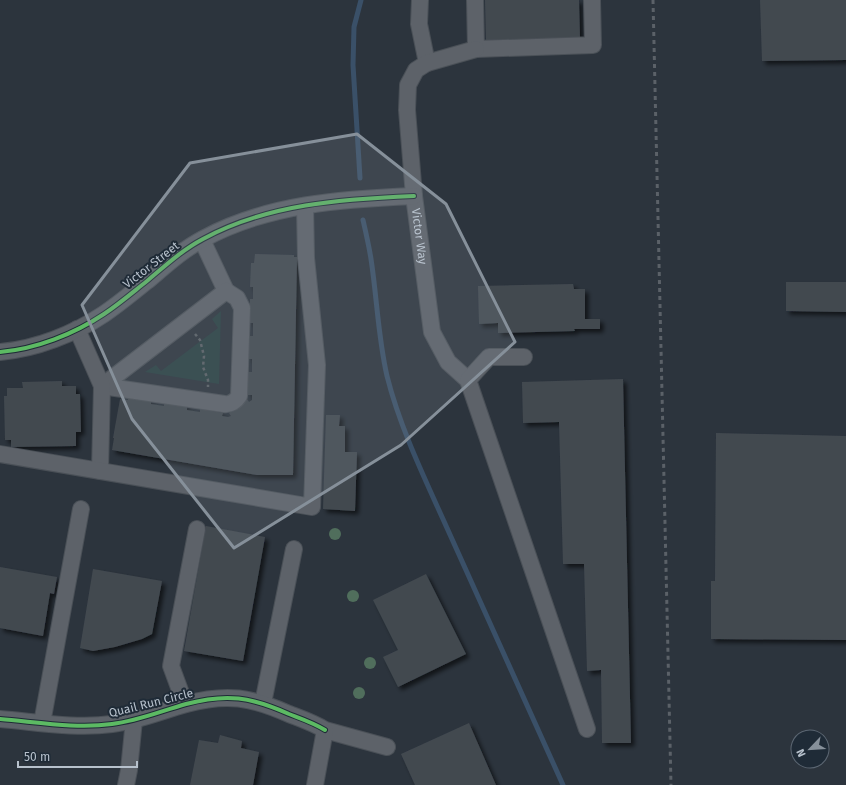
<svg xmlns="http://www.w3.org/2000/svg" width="846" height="785" font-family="'Fira Sans',sans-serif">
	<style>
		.garden { fill: #294042 }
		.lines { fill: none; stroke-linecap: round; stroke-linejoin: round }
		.stream { stroke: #3a5068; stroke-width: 5 }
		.building { fill: #424950; filter: url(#shadow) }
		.minor-casing { stroke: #4a5057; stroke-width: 18 }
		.path { stroke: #5a6166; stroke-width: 2.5; stroke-dasharray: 3 3; stroke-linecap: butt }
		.minor { stroke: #5d6269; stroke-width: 16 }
		.rail { stroke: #5b6168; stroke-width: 3; stroke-dasharray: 4 4; stroke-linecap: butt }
		.cycleway-casing { stroke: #1f2b37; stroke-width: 6 }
		.cycleway { stroke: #5cba63; stroke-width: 4 }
		.tree { fill: #506e5c }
		.marked { fill: #86909a; fill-opacity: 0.2; stroke: #86909a; stroke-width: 3; stroke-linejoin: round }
		.labels { text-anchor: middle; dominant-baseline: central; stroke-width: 4; stroke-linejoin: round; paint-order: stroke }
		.street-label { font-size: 12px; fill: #b7c1cc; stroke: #1f2b37 }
	</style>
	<defs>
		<filter id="shadow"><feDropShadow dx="3.5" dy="3.5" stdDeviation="2" flood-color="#0009"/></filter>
	</defs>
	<rect width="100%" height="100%" fill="#2c343d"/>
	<path class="garden" d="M221,311L219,384L145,372L156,365L161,371L218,328L212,319Z"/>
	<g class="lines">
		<path class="stream" d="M360,178L353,65L354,27L361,0
			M363,220C366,233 369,246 371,259C377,298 378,337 387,376C400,428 425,479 447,528C485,614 525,699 563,785"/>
	</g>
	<path class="building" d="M485,0H579L580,39L486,40Z
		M760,0H846V60L762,61Z
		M255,254L294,255V257H297L293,475H257L112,450L114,438H113L120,399L128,400V397L151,401V404L164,406V403L187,406V410L200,412V409L223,413L222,416L228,417L231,416L229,413L247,399L249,402L252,400V395H248V372H252V359H249V336H253V323H250V299H253V287H250L251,263H254Z
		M786,282H846V312L786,311Z
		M573,284L574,289H585V319H600V329H574L575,331L498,333V323L479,324L478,286Z
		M623,379L631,743H602L601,670L587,671L584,564H563L559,422L523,423L522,382Z
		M62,381V386H76V394H80L81,432H76V446L11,447V440H5L4,396H7V388H23L22,382Z
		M326,415H340L339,426H345V452H357L355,511L323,509Z
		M716,433L846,436V640L711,639V581H715Z
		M206,526L265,537L243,661L184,651Z
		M0,567L57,577L54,594L50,593L43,636L0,628Z
		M93,569L162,581L152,634L142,639L115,647L93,651L80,648Z
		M426,574L466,654L398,687L383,657L398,650L373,600Z
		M469,723L496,785H415L401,754Z
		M220,735L242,741L241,748L259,752L253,785H190L199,740L218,743Z"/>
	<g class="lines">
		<defs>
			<g id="minor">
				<path d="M420,0L419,24L427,63"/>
				<path d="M475,0L476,49L593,45L592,0"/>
				<path id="s1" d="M476,49L427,63L416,70L408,85L407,110L414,196L432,332L448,362L468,380L587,729"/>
				<path d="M202,240L226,291"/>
				<path d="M226,291L237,298L242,308L239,396C236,401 230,405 224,404L102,386Z"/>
				<path d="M77,329L102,386L100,471"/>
				<path d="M0,352C36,349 74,334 104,314C119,304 133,292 147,281C165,266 182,250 203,239C267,204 342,199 414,196"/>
				<path d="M468,380L489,357H524"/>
				<path d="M0,454L312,507L317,365L306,258L305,206"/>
				<path d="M263,703L294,549"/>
				<path d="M185,704L171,666L197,529"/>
				<path d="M0,719C37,722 76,729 112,724C138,721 161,711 186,704C227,693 251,697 289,714C302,719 314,723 325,730L387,747"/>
				<path d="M42,723L81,509"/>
				<path d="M126,785L129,770L134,720"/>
				<path d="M315,785L325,730"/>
			</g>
		</defs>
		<use href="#minor" class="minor-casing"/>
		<path class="path" d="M195,334L200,340L204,356L203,367L208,380V387"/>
		<use href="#minor" class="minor"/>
		<path class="rail" d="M653,0L671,785"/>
		<defs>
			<path id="cycleway" d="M0,352C36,349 74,334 104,314C119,304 133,292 147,281C165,266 182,250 203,239C267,204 342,199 414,196
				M0,719C37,722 76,729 112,724C138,721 161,711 186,704C227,693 251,697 289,714C302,719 314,723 325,730"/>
		</defs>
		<use href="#cycleway" class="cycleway-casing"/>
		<use href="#cycleway" class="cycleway"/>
	</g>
	<g class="tree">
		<circle cx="335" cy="534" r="6"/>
		<circle cx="353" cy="596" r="6"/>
		<circle cx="370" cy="663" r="6"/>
		<circle cx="359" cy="693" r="6"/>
	</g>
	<path class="marked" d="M357,134L446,204L515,342L401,445L234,548L132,419L82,305L190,163Z"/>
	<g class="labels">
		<g class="street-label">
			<text stroke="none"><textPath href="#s1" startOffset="233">Victor Way</textPath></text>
			<text transform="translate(151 265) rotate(-38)">Victor Street</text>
			<text transform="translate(151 703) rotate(-14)">Quail Run Circle</text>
		</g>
	</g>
	<g transform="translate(810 749) rotate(245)"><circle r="19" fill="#1f2b37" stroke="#5c6773"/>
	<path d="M0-3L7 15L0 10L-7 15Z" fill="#86909a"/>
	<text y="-6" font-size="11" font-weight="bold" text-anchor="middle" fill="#b7c1cc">N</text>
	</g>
	<path d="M18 761v6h119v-6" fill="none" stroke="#b7c1cc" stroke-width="2"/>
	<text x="24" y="761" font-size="12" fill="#b7c1cc" stroke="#1f2b37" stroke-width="3" paint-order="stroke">50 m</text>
</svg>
